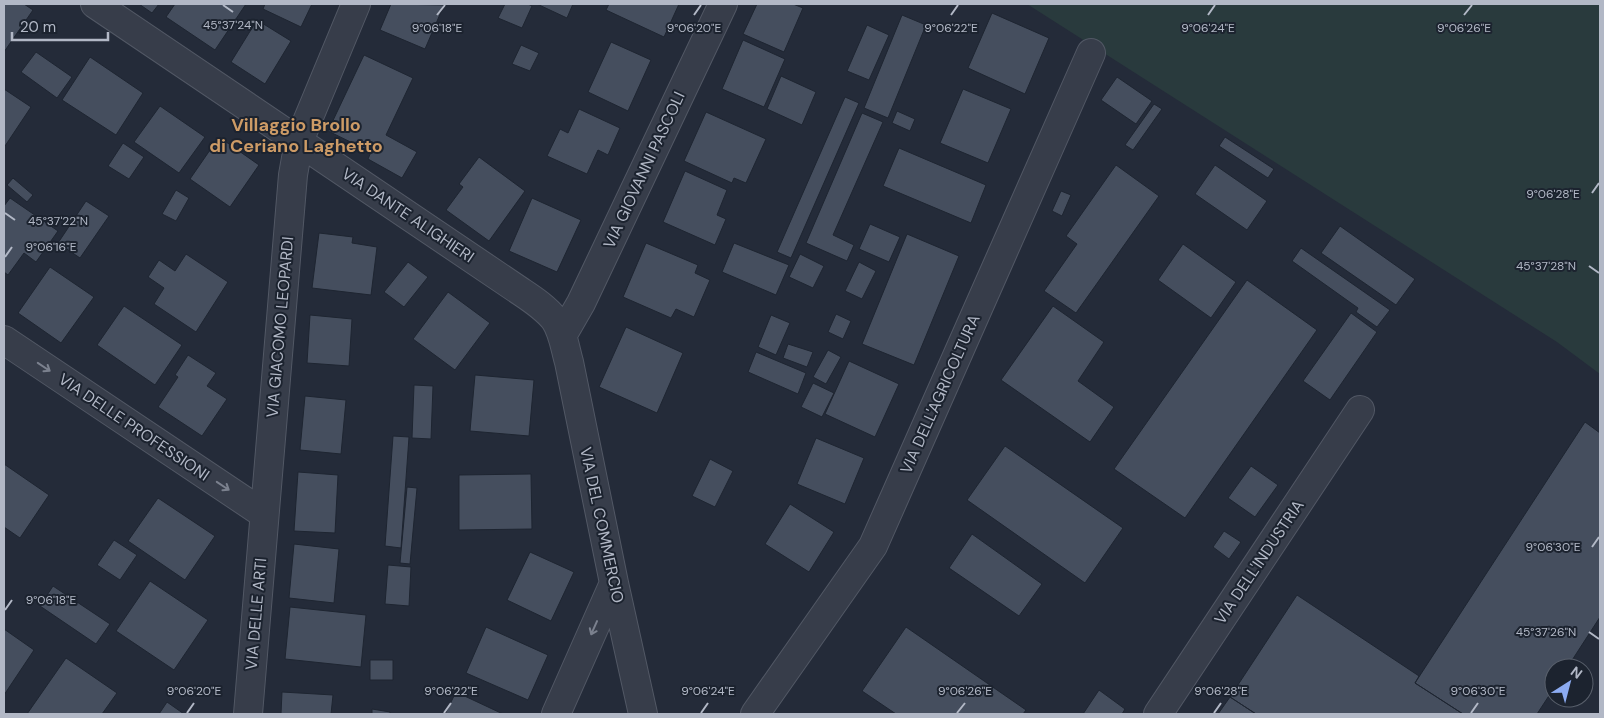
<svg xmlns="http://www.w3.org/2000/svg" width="1604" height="718" font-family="'DM Sans',sans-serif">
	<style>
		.green { fill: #293a3d }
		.building { fill: #454e5e; stroke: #1e2531 }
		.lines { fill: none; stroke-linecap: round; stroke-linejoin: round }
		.minor-casing { stroke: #525865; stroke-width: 30 }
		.minor { stroke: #373d4a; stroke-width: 28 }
		.oneway { stroke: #7b818e }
		.ticks { fill: none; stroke: #b2b8c6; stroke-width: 2 }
		.labels { text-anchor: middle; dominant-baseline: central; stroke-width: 4; stroke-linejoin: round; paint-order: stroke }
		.street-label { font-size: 16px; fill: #b2b8c6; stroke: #1c232f }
		.neighbourhood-label { font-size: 18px; font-weight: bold; fill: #cd9b66; stroke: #1c232f }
		.ticks-label { font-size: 12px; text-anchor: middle; fill: #b2b8c6; stroke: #1c232f; stroke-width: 4; stroke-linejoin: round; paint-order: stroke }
	</style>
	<rect width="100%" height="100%" fill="#242b39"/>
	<path class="green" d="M1027,4H1600V374L1557,342Z"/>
	<path class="building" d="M4,4H24L33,10L4,52Z
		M139,4H159L152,13Z
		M175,4H246L215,50L166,17Z
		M265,4H312L301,27L263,9Z
		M391,4L444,5L425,49L380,30Z
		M505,4H528L532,6L522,28L498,18Z
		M537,4H573L567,18Z
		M609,4H679L664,37L606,10Z
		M757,4H793L803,8L784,52L743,34Z
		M992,13L1049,38L1025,94L968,68Z
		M902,15L926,25L888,118L864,108Z
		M257,20L291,41L265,84L231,62Z
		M867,25L889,35L869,80L847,71Z
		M743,40L785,59L764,107L722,89Z
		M611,42L651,60L628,111L588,92Z
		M521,45L539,53L530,71L512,64Z
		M36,52L72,77L57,98L21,72Z
		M364,55L413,78L386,135L417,152L402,178L368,159L371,152L328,131Z
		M90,57L143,93L116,135L62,100Z
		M781,76L816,92L802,125L767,109Z
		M1117,77L1152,101L1136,124L1101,100Z
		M4,89L31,107L5,146L4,145Z
		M963,89L1011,109L988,163L940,143Z
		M845,97L859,103L791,258L777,252Z
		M1154,104L1162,109L1133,150L1125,145Z
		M160,106L205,137L179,173L134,142Z
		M579,109L620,128L608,155L598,150L587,174L547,156L560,129L568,133Z
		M897,111L915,119L910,131L892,123Z
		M706,112L766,139L746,183L734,178L732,183L684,161Z
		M862,113L883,122L833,235L854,245L847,261L806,243Z
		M219,137L259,165L230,207L190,179Z
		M1225,137L1274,169L1268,178L1219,146Z
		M123,143L144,157L129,179L108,166Z
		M899,148L986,185L971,223L883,186Z
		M479,157L525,191L489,241L446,210L463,187L459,184Z
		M1116,165L1159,196L1076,313L1044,291L1077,244L1066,236Z
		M1215,165L1267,201L1247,230L1195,194Z
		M685,171L727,190L717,215L726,219L715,245L663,222Z
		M13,178L33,195L27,202L7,185Z
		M176,190L189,198L176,221L162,214Z
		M1061,191L1071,195L1062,216L1052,211Z
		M10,198L58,231L36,262L24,253L8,275L4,272V206Z
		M532,198L581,220L557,272L509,251Z
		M86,201L109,216L80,258L58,243Z
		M870,224L900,237L889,262L859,249Z
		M1340,226L1415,279L1396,305L1321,253Z
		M319,233L353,237L352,243L377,247L371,295L312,288Z
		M907,234L959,256L914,365L862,344Z
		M646,243L698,265L695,273L710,280L694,317L676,309L671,318L623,297Z
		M734,243L789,265L776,295L722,272Z
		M1183,244L1236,282L1211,318L1158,280Z
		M1301,248L1390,310L1377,327L1356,312L1358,308L1292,261Z
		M186,254L228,282L196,332L154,304L164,288L148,277L159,260L175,271Z
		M800,254L824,266L813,288L789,277Z
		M408,262L428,277L404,307L384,292Z
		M859,262L876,271L862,299L845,291Z
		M50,267L94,297L61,343L18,313Z
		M1247,280L1317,330L1185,518L1114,469Z
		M448,292L490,323L455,370L413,339Z
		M124,306L182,345L155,385L97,345Z
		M1053,306L1104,342L1078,381L1114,407L1090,442L1001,380Z
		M1351,313L1377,332L1330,400L1303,381Z
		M836,314L851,321L843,339L828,332Z
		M310,315L352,319L349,366L307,363Z
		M771,315L790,323L776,355L758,347Z
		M626,327L683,353L657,413L599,387Z
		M788,344L813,352L807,367L783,358Z
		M828,350L841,357L826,384L813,377Z
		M756,352L806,373L798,394L748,372Z
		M188,355L216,373L207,386L227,399L202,436L158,407L178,377L175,375Z
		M849,361L899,384L875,437L825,414Z
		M475,375L534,380L529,436L470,431Z
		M813,383L834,393L822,417L801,407Z
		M414,385L433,386L431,439L412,438Z
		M305,396L346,400L341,454L300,450Z
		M1585,422L1600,433V617L1567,668H1554V688L1537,714H1463L1415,683Z
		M393,436L409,437L401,548L385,546Z
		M816,438L864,458L845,504L797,484Z
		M1005,446L1123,528L1085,583L967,500Z
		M710,459L733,471L715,507L692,496Z
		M4,464L49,495L20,538L4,527Z
		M1251,466L1278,485L1255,517L1228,498Z
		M298,472L338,475L335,533L294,531Z
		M531,474L532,529L459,530V475Z
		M407,487L417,488L410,564L400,563Z
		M158,498L215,536L185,580L128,541Z
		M790,504L834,532L809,572L765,544Z
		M1224,531L1241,542L1229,559L1213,547Z
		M972,534L1042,584L1019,616L949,568Z
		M114,540L137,555L120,580L97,565Z
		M294,544L339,549L334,603L289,598Z
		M530,552L574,572L551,621L507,600Z
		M388,565L411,567L409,606L385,604Z
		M150,581L208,620L174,670L116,631Z
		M53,586L110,624L96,644L40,606Z
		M1297,595L1419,676L1415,683L1463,714H1256L1230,697Z
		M290,607L366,615L361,667L285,659Z
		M486,627L548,655L528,700L466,673Z
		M906,627L1026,710L1023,714H896L862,691Z
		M4,629L34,650L4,695Z
		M66,658L117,693L102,714H27Z
		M370,660H393V680H370Z
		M1099,690L1125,709L1122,714H1083Z
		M282,692L333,695L331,714H281Z
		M456,692L503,714H445Z
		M1230,697L1256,714H1218Z
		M167,702L184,714H159Z
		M372,709L390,712V714H372Z"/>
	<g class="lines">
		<defs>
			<path id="minor" d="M95,4L520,291C532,299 546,308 555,320C563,332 565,348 569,362L614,583L643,714
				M562,336L581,303L723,4
				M4,340L264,514
				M248,714L293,175L299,141L356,4
				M556,714L614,583
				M755,714L873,546L1091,53
				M1158,714L1360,410"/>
		</defs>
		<use href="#minor" class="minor-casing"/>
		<use href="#minor" class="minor"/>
	</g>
	<defs><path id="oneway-shaft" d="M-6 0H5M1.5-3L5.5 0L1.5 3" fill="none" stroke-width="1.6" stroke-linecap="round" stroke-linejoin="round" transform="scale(1.25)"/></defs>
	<g class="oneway">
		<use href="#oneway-shaft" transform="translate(44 367) rotate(34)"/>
		<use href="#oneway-shaft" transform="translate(223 486) rotate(34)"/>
		<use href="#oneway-shaft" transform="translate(594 628) rotate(114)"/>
	</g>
	<path class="ticks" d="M223,5L233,12M437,15L445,5M694,15L701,5M951,15L958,5M1208,15L1215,5M1464,15L1472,5M1592,193L1599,183M5,213L15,220M5,257L12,247M1589,266L1599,273M1592,547L1599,537M5,610L12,600M1589,632L1599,639M187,713L194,703M444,713L451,703M701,713L708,703M957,713L965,703M1214,713L1221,703M1471,713L1478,703"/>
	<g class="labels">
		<g class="street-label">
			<text transform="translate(644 170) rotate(-65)">VIA GIOVANNI PASCOLI</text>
			<text transform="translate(408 215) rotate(34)">VIA DANTE ALIGHIERI</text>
			<text transform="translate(280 327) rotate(-85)">VIA GIACOMO LEOPARDI</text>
			<text transform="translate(940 394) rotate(-66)">VIA DELL'AGRICOLTURA</text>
			<text transform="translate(134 427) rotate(34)">VIA DELLE PROFESSIONI</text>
			<text transform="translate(602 525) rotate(78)">VIA DEL COMMERCIO</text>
			<text transform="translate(1259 562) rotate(-56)">VIA DELL'INDUSTRIA</text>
			<text transform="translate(256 614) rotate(-85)">VIA DELLE ARTI</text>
		</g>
		<g class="neighbourhood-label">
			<text x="296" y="125">Villaggio Brollo<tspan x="296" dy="21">di Ceriano Laghetto</tspan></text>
		</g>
	</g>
	<g class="ticks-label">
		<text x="233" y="29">45°37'24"N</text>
		<text x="437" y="32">9°06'18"E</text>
		<text x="694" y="32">9°06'20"E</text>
		<text x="951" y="32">9°06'22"E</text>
		<text x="1208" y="32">9°06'24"E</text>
		<text x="1464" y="32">9°06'26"E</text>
		<text x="1553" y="198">9°06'28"E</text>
		<text x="58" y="225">45°37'22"N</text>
		<text x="51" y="251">9°06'16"E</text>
		<text x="1546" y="270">45°37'28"N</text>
		<text x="1553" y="551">9°06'30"E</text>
		<text x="51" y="604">9°06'18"E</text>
		<text x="1546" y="636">45°37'26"N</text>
		<text x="194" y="695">9°06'20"E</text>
		<text x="451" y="695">9°06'22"E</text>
		<text x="708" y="695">9°06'24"E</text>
		<text x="965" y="695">9°06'26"E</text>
		<text x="1221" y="695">9°06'28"E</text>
		<text x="1478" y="695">9°06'30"E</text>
	</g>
	<rect width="1604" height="718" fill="none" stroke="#b2b8c6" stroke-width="10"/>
	<g transform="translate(1569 683) rotate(36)"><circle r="24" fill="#1c232f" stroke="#585f6b"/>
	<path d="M0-4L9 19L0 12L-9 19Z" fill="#8cabf1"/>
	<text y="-8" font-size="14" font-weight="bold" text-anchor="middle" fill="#b2b8c6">N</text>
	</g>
	<path d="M12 32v8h96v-8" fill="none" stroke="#b2b8c6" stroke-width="2.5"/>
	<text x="20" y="32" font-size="15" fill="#b2b8c6" stroke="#1c232f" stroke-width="4" paint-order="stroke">20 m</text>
</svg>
